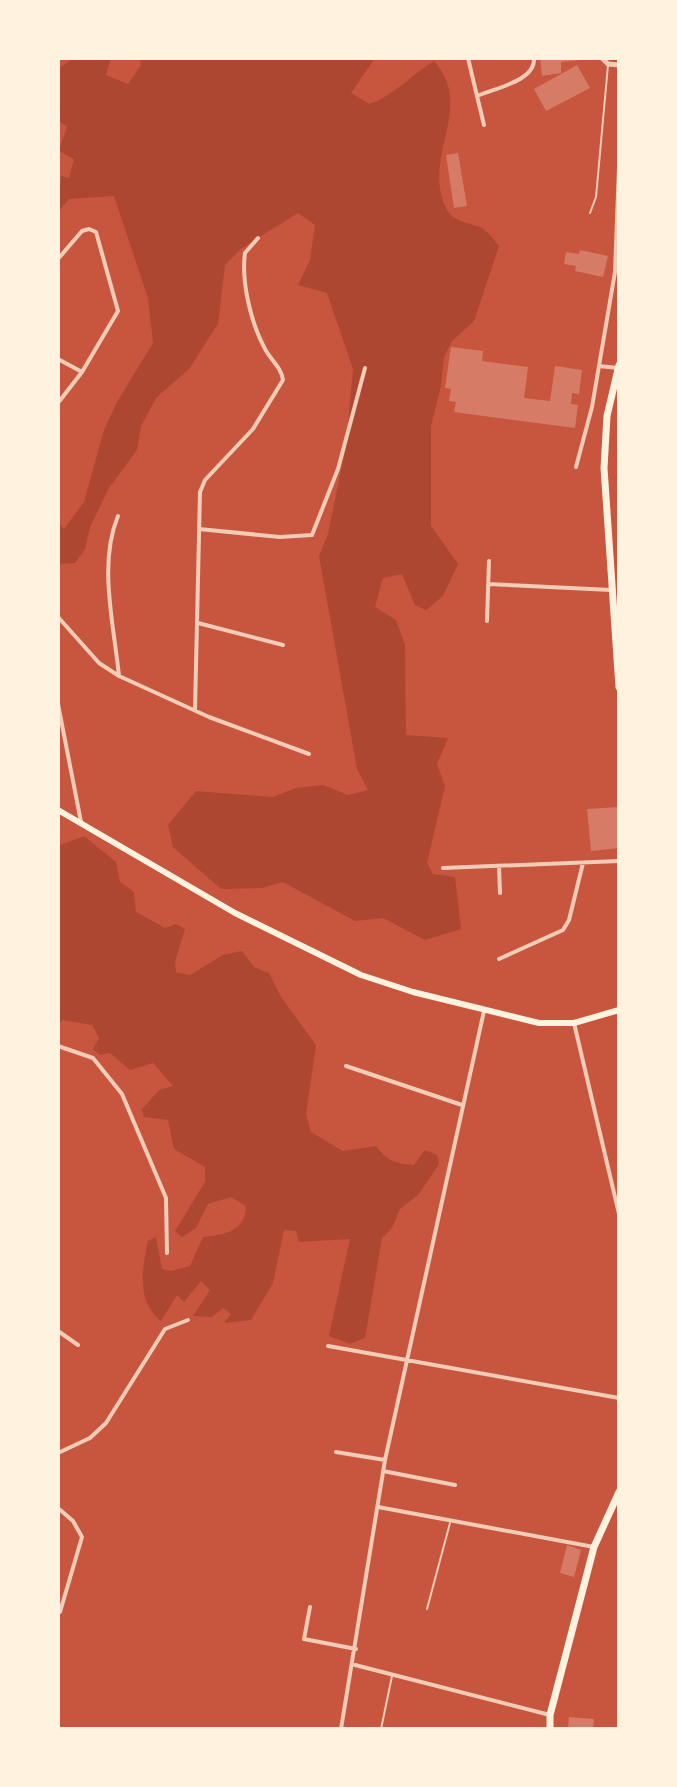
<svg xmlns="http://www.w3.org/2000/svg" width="677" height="1787" font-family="'Titillium Web',sans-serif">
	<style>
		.green { fill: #ae4732 }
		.building { fill: #d67c66 }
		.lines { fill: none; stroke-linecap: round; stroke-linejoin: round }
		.service { stroke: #f1ccb7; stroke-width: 2 }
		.minor { stroke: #f1ccb7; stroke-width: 4 }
		.tertiary { stroke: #f1ccb7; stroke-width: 5 }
		.secondary { stroke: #fff3e0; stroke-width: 6 }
		.primary { stroke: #fff3e0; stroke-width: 7 }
	</style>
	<rect width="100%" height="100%" fill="#c8553d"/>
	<path class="green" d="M73,58H111L106,75L128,84L141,65L140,58H375L351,93L369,104C395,95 411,75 434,61C476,108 421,155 446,208C453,223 469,222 482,228C489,232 494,240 499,246L474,321L452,341L444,357L441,386L431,426V526L458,564L443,596L426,610L415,605L402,574L383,578L375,607L396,620L405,645L406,735L448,738L437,764L445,786L427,863L433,874L455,877L461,929L425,940L383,918L355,921L283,882L262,888L221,889L173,847L168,825L196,791L272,797L296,788L323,785L348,795L368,790L357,769L319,556L328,534L346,446L353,369L327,293L298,285L310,260L315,225L298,213L242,248L225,265L218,324L189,369L156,398L141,426L137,450L109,488L90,527L85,549L75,563L58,564V522L64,529L84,502L104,430L117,402L153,343L148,298L114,196L69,199L58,212L61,176L69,178L74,159L59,151L67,127L58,120V69Z
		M84,836L116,862L120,882L134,892L136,912L165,928L176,924L185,929L175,962L176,972L190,975L223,955L242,951L254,967L269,973L281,997L316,1045L306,1114L311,1132L343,1151L376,1146C387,1161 397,1164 414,1165L425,1150L437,1155L439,1164L419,1194L400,1209L392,1228L382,1238L365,1338L350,1344L329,1336L350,1239L299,1242L296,1231L284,1230L273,1283L251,1320L224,1323L231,1314L223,1308L212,1317L193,1316L210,1290L201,1281L184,1302L177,1295L161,1321C136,1302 142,1268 148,1241L156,1237L162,1269L171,1271L190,1266L203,1237C224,1235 246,1231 246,1206L231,1197L208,1204L196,1228L182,1237L175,1231L205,1182V1167L174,1149L168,1120L144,1117L142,1109L159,1090L173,1086L153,1063L130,1070L110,1053L100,1055L93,1049L99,1038L92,1025L63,1020L58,1024V846Z"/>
	<path class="building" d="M540,58H580V60L561,62V73L542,76Z
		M577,65L590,88L546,111L534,89Z
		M458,153L467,206L454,208L446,155Z
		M580,250L608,256L603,277L575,271L576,266L564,264L566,252L579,254Z
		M451,347L483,351L482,361L528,367L524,398L550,401L555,366L582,370L579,394L572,393L571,404L578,405L575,428L454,412L456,402L449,401L451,389L445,388Z
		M619,807V848L591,851L587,809Z
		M567,1545L581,1550L574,1577L560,1573Z
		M569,1717L594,1719L593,1729H568Z"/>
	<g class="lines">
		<path class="service" d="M590,213L596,197L608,65
			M427,1609L450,1523
			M381,1729L392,1676"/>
		<path class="minor" d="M468,58L477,96
			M484,125L477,96C495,88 536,81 534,58
			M58,259L82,231L89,229L96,232L118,311L82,372
			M58,359L82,372L58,403
			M599,366L618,368
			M576,467L592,407L615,272L619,167
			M118,516C98,564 114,625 119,676
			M199,529L280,537L312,535L338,469L365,368
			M488,584L611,590
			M58,617L99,663L119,676L209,717L309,754
			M487,621L489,561
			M198,623L283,645
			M58,704L81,822
			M195,710L200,492L205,480L253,429L283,380C281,366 270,360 264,347C251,322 241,282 245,253L258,238
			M499,866L500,893
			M443,868L619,861
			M499,959L563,930L569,920L583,863
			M574,1023L619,1214
			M58,1046L93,1058L122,1094L166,1198L167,1253
			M346,1066L462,1105
			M58,1331L78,1345
			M328,1346L619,1398
			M336,1452L385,1460
			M58,1453L90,1438L106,1423L165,1329L188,1320
			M383,1471L455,1485
			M378,1507L594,1547
			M58,1508L73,1521L82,1537L60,1612
			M310,1607L304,1639L356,1649
			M355,1665L550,1715
			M341,1729L385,1460L484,1011"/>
		<path class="tertiary" d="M602,58L608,64L619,65"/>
		<path class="secondary" d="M58,810L235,913L361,975L413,992L539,1023H574L619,1010"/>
		<path class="primary" d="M619,365L607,416L604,468L619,687
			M550,1729V1715L594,1547L619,1492"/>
	</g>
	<rect width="677" height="1787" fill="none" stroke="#fff3e0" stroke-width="120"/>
</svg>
